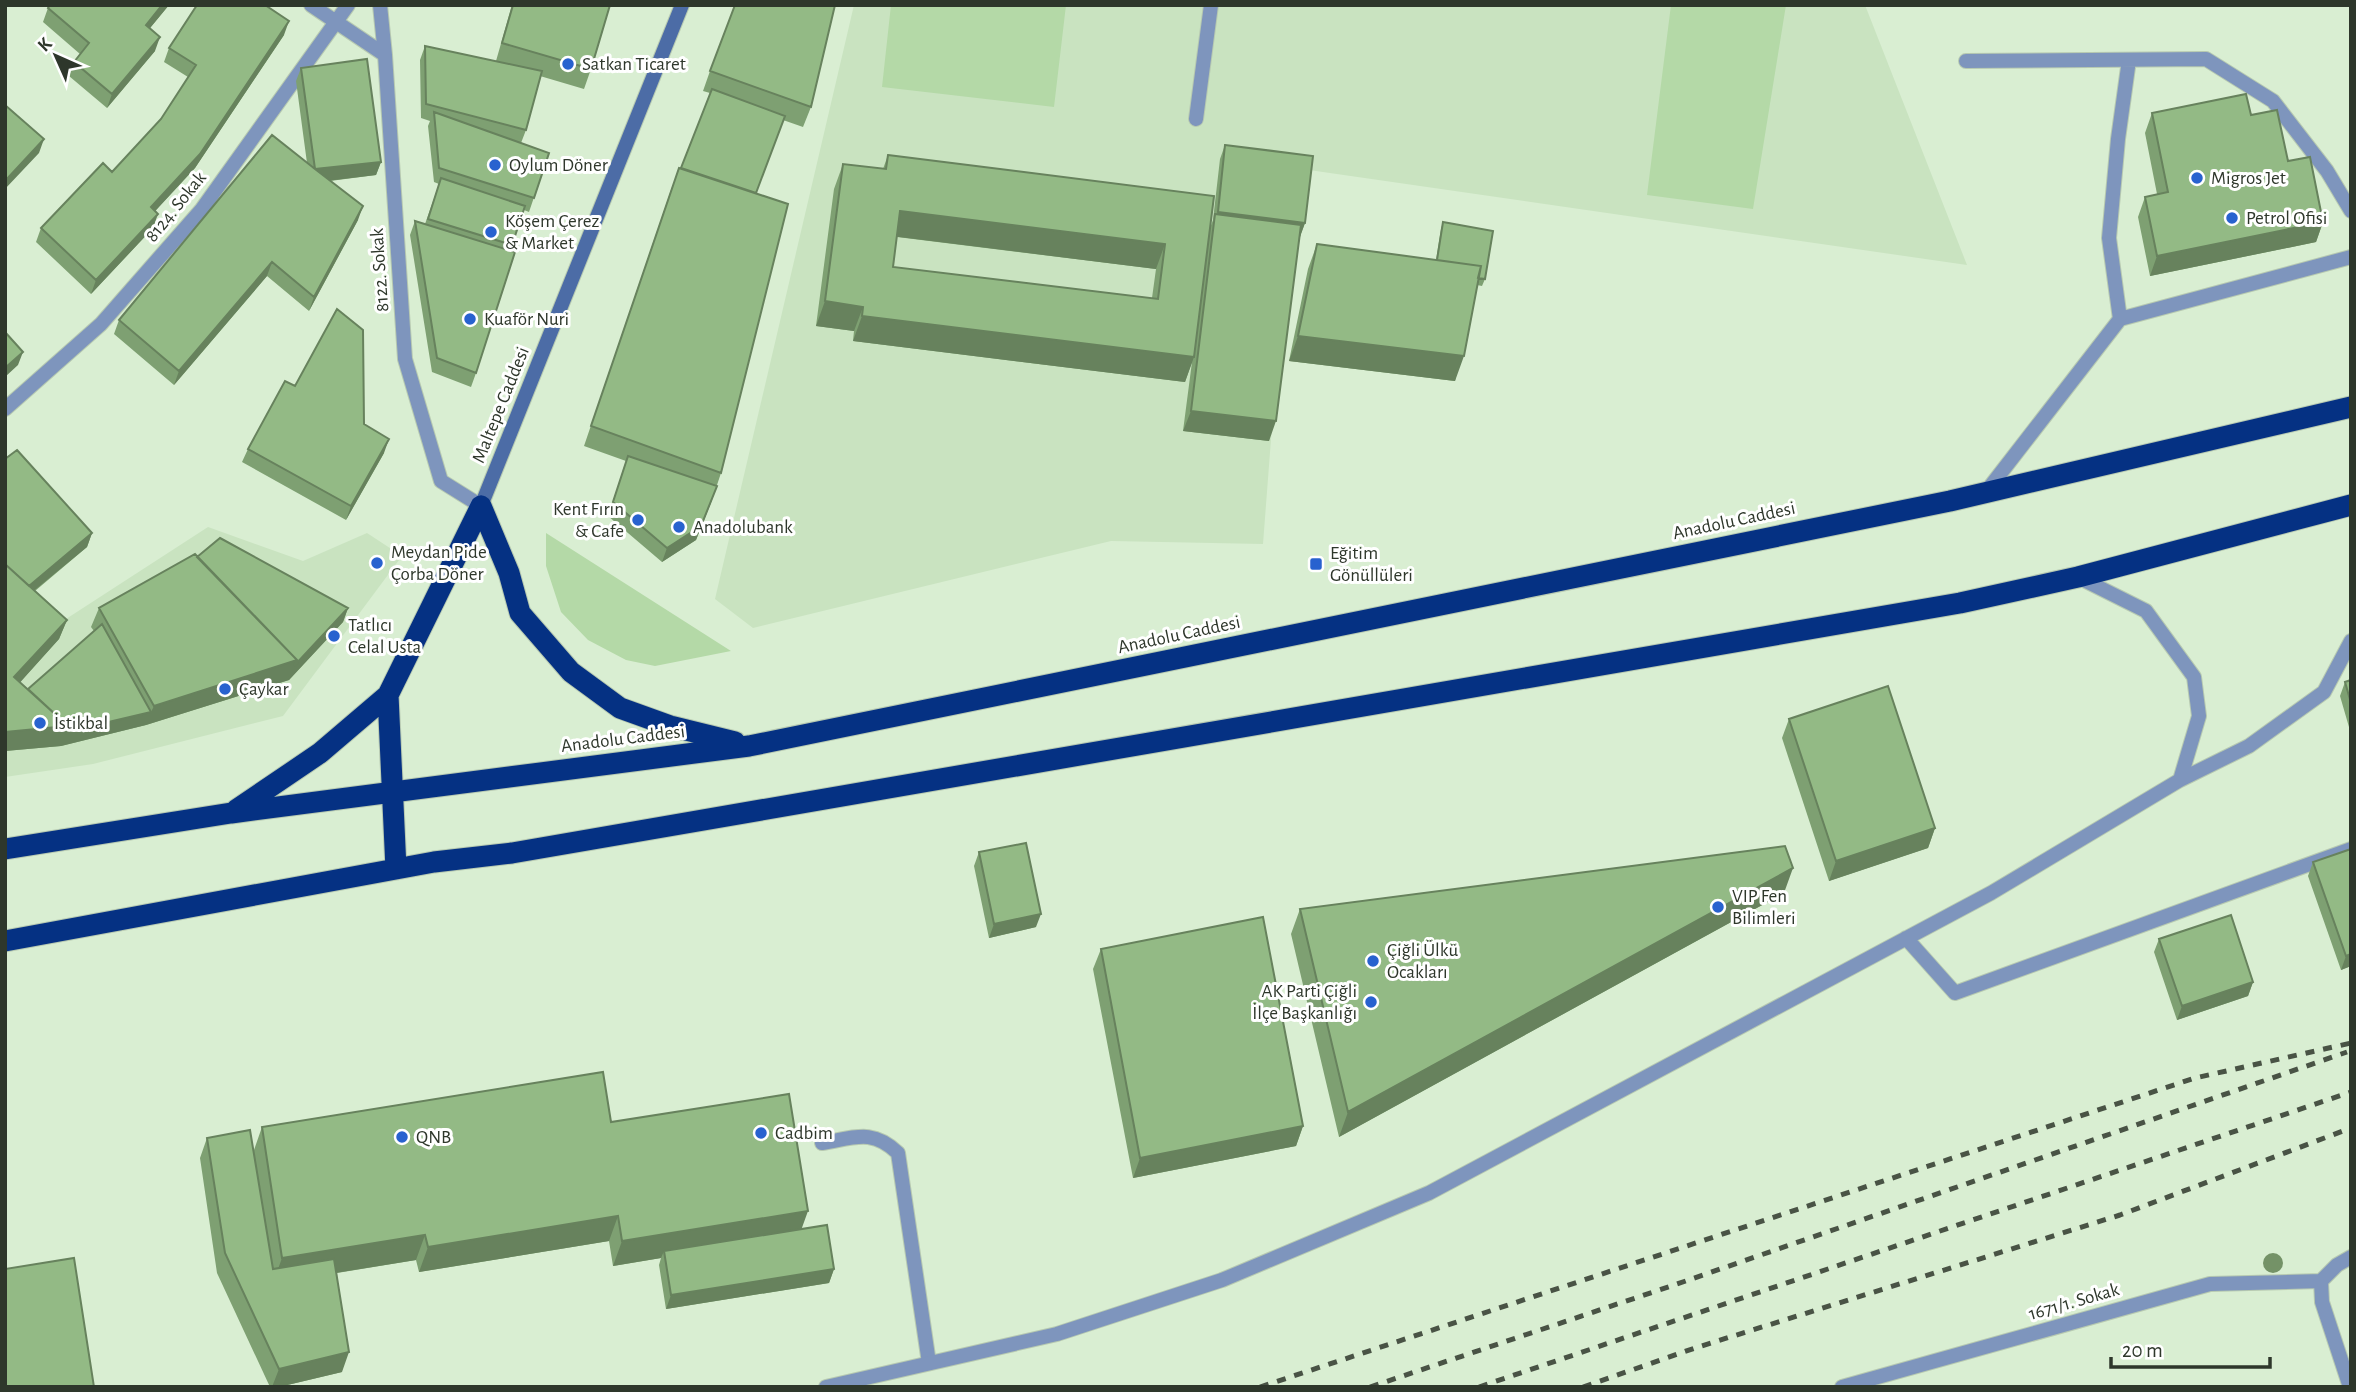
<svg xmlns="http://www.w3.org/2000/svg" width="2356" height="1392" font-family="'Alegreya Sans',sans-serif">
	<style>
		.built { fill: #c9e3c0 }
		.green { fill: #b4d9a7 }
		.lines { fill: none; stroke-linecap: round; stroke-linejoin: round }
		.lane-casing { stroke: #b7c9b1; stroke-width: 16 }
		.street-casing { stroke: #b7c9b1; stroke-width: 16 }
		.secondary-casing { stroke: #b7c9b1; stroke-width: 16 }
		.highway-casing { stroke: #b7c9b1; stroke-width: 23 }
		.lane { stroke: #7e95bd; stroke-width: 14 }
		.street { stroke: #7e95bd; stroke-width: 14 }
		.secondary { stroke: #4c6ca6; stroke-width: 14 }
		.highway { stroke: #053183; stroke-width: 21 }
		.rail { stroke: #495345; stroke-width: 5; stroke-dasharray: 9 9; stroke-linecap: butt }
		.tree { fill: #749267 }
		.wall { fill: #7ea072; fill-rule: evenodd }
		.shaded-wall { fill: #67825d }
		.building { fill: #93ba85; stroke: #67825d; stroke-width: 2; fill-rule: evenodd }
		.poi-dot { fill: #2862cf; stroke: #fff; stroke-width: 2.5 }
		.labels { text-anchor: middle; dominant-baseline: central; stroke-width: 6; stroke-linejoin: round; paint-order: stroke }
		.poi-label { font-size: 19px; fill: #2e372b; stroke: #fff; text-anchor: start }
		.street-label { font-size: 19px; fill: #2e372b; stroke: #fff }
	</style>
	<rect width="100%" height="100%" fill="#d9eed2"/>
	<path class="built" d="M854,5H1865L1967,265L1309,170L1280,322L1263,544L1111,541L753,628L715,599Z
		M208,527L303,561L367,533L402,556L283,716L93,764L5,777V562L66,619Z"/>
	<path class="green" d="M891,5H1066L1054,107L882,87Z
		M1671,5H1786L1753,209L1647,195Z
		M546,533L731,651L655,666L626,660L588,640L561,612L546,566Z"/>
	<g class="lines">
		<defs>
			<path id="lane" d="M1966,61L2206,59L2273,101L2327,171L2351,211
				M1196,119L1211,5
				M2120,319L2109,238L2118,139L2129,60
				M1986,492L2120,319L2351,257
				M822,1143C854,1138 872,1128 898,1153L929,1363"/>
			<path id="street" d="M311,5L385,55
				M380,5L385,55L405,359L441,481L481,506
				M5,409L101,324L202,209L348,5
				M2078,577L2146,611L2194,677L2199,716L2180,780
				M1906,938L1955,993L2351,849
				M2321,1281L2322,1302L2350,1387
				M2321,1281L2337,1265L2351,1257
				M826,1387L1057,1334L1222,1280L1429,1193L1991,893L2180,780L2249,746L2324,692L2351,641
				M1842,1387L2210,1284L2321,1281"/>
			<path id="secondary" d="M481,506L682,5"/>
			<path id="highway" d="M481,506L509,573L520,613L571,672L620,708L670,726L735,742
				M388,695L396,869
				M236,810L320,753L388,695L481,506
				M5,849L231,813L749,746L1950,501L2351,407
				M5,941L434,862L512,853L1960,603L2078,577L2351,505"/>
		</defs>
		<use href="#lane" class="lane-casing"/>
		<use href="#street" class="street-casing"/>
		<use href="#secondary" class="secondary-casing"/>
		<use href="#highway" class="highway-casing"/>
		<use href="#lane" class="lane"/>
		<use href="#street" class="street"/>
		<use href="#secondary" class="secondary"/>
		<use href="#highway" class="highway"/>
		<path class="rail" d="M1260,1387L2195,1078L2351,1043
			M1370,1387L1677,1284L2347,1052
			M1479,1387L2351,1092
			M1583,1387L1695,1348L2120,1215L2351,1128"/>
	</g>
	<circle class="tree" cx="2273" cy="1263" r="10"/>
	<path class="wall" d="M50,5H169L150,28L155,51L107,108L69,76L74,62L80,54L43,22L48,8Z
		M512,5H610L591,69L584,89L540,76L526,130L521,143L549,153L529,212L524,210L510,251L476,373L471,387L432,372L410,235L415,221L425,224L439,184L434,182L428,126L430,121L421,118L420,60L425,46L496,61Z
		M284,35L195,168L155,211L153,228L91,294L36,242L41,228L112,172L161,119L188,77L164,62L169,48Z
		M301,68L381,162L376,175L330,181L358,220L309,311L267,276L174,385L114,334L119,320L307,163L296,81Z
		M710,71L811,107L803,127L783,120L756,193L721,473L712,500L696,540L662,562L608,516L626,461L584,446L672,187L681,168L710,93L703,91Z
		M2152,113L2251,115L2288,161L2323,222L2316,242L2150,276L2138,217L2145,197L2157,194L2145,133Z
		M1225,145L1305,223L1300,236L1269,441L1183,431L1192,362L1185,382L853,341L854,331L816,326L834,189L843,164L883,169L888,155L1210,228L1213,220L1220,159ZM897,237L1156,269L1152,298L893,267Z
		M1443,222L1485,279L1482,286L1477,285L1455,381L1289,361L1308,269L1317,244L1436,260L1441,229Z
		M295,386L364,424L384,453L346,520L242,462L248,449Z
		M5,459L92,533L87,547L35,591L67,620L59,639L20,682L28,689L94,631L91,627L99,608L197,557L348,608L343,622L289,680L146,725L61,746L5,751Z
		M2351,680V734L2340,696L2345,682Z
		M1789,719L1935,828L1928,848L1829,881L1782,738Z
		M979,852L1036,927L989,938L974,866Z
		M2313,862L2351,966L2341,970L2308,876Z
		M1784,893L1339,1137L1291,934L1300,909Z
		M2159,939L2253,982L2248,996L2177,1020L2154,952Z
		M1101,949L1303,1126L1296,1146L1133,1178L1093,969Z
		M611,1122L801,1229L834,1269L829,1283L666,1309L659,1265L661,1258L613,1266L609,1241L419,1272L416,1260L337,1273L342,1372L279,1387H270L217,1273L200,1158L207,1138L254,1150L262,1127Z"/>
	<path class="shaded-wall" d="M162,5H169L141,39L146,25Z
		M289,21L284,35L195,168L146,221L151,207Z
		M160,37L155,51L107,108L112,94Z
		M44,139L39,153L5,189V181Z
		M381,162L376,175L310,183L315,169Z
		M363,206L358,220L309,311L314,297Z
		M900,211L1165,244L1156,269L891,236Z
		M1218,212L1305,223L1300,237L1214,220Z
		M158,214L153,228L91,294L96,280Z
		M2323,222L2316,242L2150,276L2157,256Z
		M272,262L267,276L174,385L179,371Z
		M825,301L863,307L854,331L816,326Z
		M862,316L1194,357L1185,382L853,341Z
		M1298,336L1464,356L1455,381L1289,361Z
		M23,352L18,365L5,377V368Z
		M1191,411L1276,421L1269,441L1183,431Z
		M389,439L384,453L346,520L351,506Z
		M712,500L696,540L662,562L667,548Z
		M92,533L87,547L19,603L24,589Z
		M348,608L343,622L289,680L146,725L61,746L5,751V732L151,712L154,706Z
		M67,620L59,639L7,697L14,677Z
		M1935,828L1928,848L1829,881L1836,861Z
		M1793,868L1784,893L1339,1137L1348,1112Z
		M1041,914L1036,927L989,938L994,924Z
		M2351,954V966L2341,970L2346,956Z
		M2253,982L2248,996L2177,1020L2182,1006Z
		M1303,1126L1296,1146L1133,1178L1140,1158Z
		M808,1211L799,1236L664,1251L661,1258L613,1266L622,1241Z
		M618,1216L609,1241L419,1272L428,1247Z
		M425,1235L416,1260L273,1283L282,1258Z
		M834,1269L829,1283L666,1309L671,1295Z
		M349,1352L342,1372L279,1387H272L279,1369Z"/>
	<path class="building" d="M50,5H162L146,25L160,37L112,94L74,62L89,43L48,8Z
		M197,5H265L289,21L200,154L151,207L158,214L96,280L41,228L103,163L112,172L161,119L196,65L169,48Z
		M513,5H610L591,69L502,43Z
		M735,5H835L811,107L710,71Z
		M425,46L542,71L526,130L426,104Z
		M367,59L381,162L315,169L363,206L314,297L272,262L179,371L119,320L272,135L315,169L301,68Z
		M712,89L785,116L756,193L681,168Z
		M2246,94L2251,115L2277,110L2288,161L2310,157L2323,222L2157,256L2145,197L2168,192L2152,113Z
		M5,105L44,139L5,181Z
		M434,112L549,153L534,198L439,168Z
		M1225,145L1313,156L1305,223L1218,212Z
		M888,155L1214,196L1194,357L862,316L863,307L825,301L843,164L886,169ZM900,211L1165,244L1158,299L893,267Z
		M679,168L788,204L721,473L591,426Z
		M441,178L525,206L512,245L428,219Z
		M1215,214L1301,225L1276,421L1191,411Z
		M415,221L515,252L476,373L437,358Z
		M1443,222L1493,231L1485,279L1478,278L1481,266L1437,260Z
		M1317,244L1481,266L1464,356L1298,336Z
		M337,309L363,330L364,424L389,439L351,506L248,449L285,381L295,386Z
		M5,332L23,352L5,368Z
		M17,450L92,533L29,586L5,564V459Z
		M628,456L717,486L701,526L667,548L613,502Z
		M220,538L348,608L294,666L297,660L197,557Z
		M195,554L297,660L154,706L99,608Z
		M5,564L67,620L14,677L68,726L5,732Z
		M102,624L151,712L66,732L68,726L28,689Z
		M2351,680V703L2345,682Z
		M1888,686L1935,828L1836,861L1789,719Z
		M1026,843L1041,914L994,924L979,852Z
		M1785,846L1793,868L1348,1112L1300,909Z
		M2351,849V954L2346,956L2313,862Z
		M2231,915L2253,982L2182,1006L2159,939Z
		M1263,917L1303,1126L1140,1158L1101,949Z
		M603,1072L611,1122L789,1094L808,1211L622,1241L618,1216L428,1247L425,1235L282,1258L262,1127Z
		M250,1130L273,1269L334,1259L349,1352L279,1369L225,1253L207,1138Z
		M827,1225L834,1269L671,1295L664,1251Z
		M74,1258L94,1387H5V1269Z"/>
	<g class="poi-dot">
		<circle cx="568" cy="64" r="7"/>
		<circle cx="495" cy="165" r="7"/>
		<circle cx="2197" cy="178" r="7"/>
		<circle cx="2232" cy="218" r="7"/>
		<circle cx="491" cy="232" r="7"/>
		<circle cx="470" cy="319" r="7"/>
		<circle cx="638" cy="520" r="7"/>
		<circle cx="679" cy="527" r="7"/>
		<circle cx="377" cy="563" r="7"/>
		<rect x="1309" y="557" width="14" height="14" rx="3.5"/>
		<circle cx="334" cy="636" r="7"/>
		<circle cx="225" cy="689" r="7"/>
		<circle cx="40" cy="723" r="7"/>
		<circle cx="1718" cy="907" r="7"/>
		<circle cx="1373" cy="961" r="7"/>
		<circle cx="1371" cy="1002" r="7"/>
		<circle cx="761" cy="1133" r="7"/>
		<circle cx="402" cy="1137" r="7"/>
	</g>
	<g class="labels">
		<g class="poi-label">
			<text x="582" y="64">Satkan Ticaret</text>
			<text x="509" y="165">Oylum Döner</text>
			<text x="2211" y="178">Migros Jet</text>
			<text x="2246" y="218">Petrol Ofisi</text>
			<text x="505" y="221">Köşem Çerez<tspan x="505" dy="22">&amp; Market</tspan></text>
			<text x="484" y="319">Kuaför Nuri</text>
			<text x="624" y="509" text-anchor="end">Kent Fırın<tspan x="624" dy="22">&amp; Cafe</tspan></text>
			<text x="693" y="527">Anadolubank</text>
			<text x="391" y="552">Meydan Pide<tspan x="391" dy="22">Çorba Döner</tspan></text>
			<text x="1330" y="553">Eğitim<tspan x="1330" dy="22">Gönüllüleri</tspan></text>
			<text x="348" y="625">Tatlıcı<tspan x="348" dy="22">Celal Usta</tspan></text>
			<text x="239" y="689">Çaykar</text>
			<text x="54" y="723">İstikbal</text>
			<text x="1732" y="896">VIP Fen<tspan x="1732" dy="22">Bilimleri</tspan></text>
			<text x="1387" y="950">Çiğli Ülkü<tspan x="1387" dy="22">Ocakları</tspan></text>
			<text x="1357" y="991" text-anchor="end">AK Parti Çiğli<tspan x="1357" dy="22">İlçe Başkanlığı</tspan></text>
			<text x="775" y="1133">Cadbim</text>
			<text x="416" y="1137">QNB</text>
		</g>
		<g class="street-label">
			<text transform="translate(176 207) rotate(-51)">8124. Sokak</text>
			<text transform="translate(380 270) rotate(-94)">8122. Sokak</text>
			<text transform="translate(501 405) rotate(-68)">Maltepe Caddesi</text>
			<text transform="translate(1734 521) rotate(-12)">Anadolu Caddesi</text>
			<text transform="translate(1179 635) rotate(-12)">Anadolu Caddesi</text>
			<text transform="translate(623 739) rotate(-7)">Anadolu Caddesi</text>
			<text transform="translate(2074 1302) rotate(-16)">1671/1. Sokak</text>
		</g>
	</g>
	<rect width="2356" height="1392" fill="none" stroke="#2e372b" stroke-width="14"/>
	<g transform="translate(56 56) rotate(315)" stroke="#ffffff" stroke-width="5" paint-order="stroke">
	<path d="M0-5L12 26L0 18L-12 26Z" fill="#2e372b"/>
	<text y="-10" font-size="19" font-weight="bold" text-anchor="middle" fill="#2e372b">K</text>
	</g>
	<path d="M2111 1357v10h159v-10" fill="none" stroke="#2e372b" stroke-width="3.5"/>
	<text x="2122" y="1357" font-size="21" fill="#2e372b" stroke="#ffffff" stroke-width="5" paint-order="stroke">20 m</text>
</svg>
